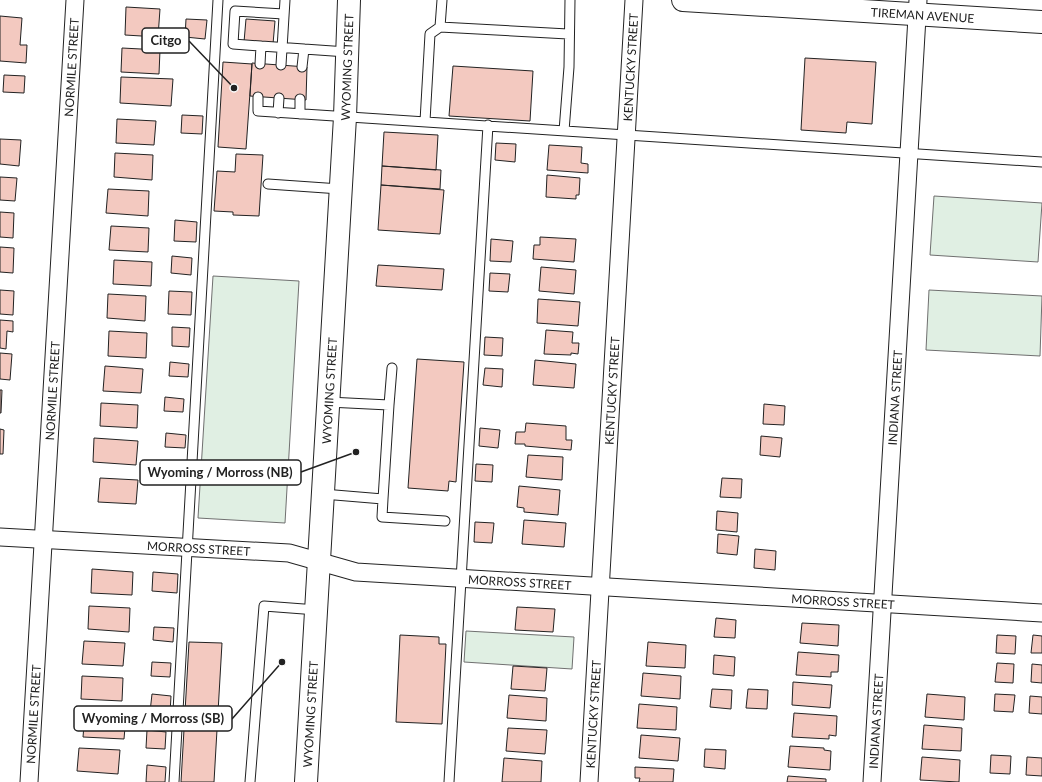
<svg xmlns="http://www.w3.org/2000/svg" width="1042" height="782" font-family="Lato,sans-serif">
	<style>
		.green { fill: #e0efe3; stroke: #6f6f6f }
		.building { fill: #f3c9c0; stroke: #222 }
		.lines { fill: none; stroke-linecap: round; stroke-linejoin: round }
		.lane-casing { stroke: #222; stroke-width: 11 }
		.street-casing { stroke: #222; stroke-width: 19 }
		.secondary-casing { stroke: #222; stroke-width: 24 }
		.lane { stroke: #fff; stroke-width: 9 }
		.street { stroke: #fff; stroke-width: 17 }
		.secondary { stroke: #fff; stroke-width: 22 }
		.labels { text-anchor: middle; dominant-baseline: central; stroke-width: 3; stroke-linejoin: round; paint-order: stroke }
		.street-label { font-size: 12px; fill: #222; stroke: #fff }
		.leader { fill: none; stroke: #222; stroke-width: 1.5 }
		.callout-dot { fill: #222; stroke: #fff; stroke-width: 1.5 }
		.callout { fill: #fff; stroke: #222; stroke-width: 1.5 }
		.callout-label { font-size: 13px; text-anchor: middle; font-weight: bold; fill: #222 }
	</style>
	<rect width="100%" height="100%" fill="#fff"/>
	<path class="green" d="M934,196L1042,203L1038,262L930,255Z
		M213,276L299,281L285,523L198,518Z
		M929,290L1042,296L1040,356L926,350Z
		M466,631L574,637L572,669L464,662Z"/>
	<path class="building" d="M126,7L160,9L158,37L125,35Z
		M0,16L22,18L20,45H27L26,63L0,61Z
		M186,19L207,20L205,39L185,37Z
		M246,19L275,21L273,44L244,42Z
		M122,48L160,50L159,74L121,72Z
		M805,58L876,62L872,124L847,122L846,133L801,130Z
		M223,62L252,64L246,149L218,147Z
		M252,63L307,67L306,100L250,96Z
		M453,66L533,71L530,121L449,116Z
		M4,75L25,76L24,93L3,92Z
		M121,77L173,79L171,106L120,103Z
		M182,115L203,116L202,134L181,133Z
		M117,119L156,121L154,145L116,143Z
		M384,132L438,135L436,170L382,166Z
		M0,139L21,140L19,166L0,164Z
		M496,143L516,144L515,162L495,160Z
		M549,145L582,147L581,163L588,164V173L547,170Z
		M115,153L153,155L152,180L114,177Z
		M236,154L263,155L259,216L233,215V212L214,211L217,171L235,172Z
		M382,166L441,170L440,189L381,185Z
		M547,175L580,178L579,195H576V199L546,197Z
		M0,177L17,178L15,201L0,200Z
		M381,185L444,190L440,234L378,230Z
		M108,189L149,191L148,216L106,213Z
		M0,212L14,213L13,238L0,237Z
		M175,220L197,222L196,242L174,241Z
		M111,226L149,228L148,252L109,250Z
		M540,237L576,239L574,262L533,259L534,245H540Z
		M491,239L513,241L511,262L490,261Z
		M0,247L14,248L13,273L0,272Z
		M172,256L192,258L191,275L171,273Z
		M114,260L152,262L151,286L113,284Z
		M378,265L444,269L442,290L376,286Z
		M541,267L576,270L574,294L539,291Z
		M490,273L510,274L508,292L489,291Z
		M0,290L14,291L13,315L0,314Z
		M169,291L192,292L191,315L168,314Z
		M108,294L146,296L145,321L107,318Z
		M538,299L580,302L578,326L537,323Z
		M0,320L13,321V332L7,331L6,349L0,348Z
		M172,327L190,328L189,347L172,346Z
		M546,330L573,332L572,343H579L578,354L571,353V355L544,354Z
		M109,331L147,333L146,358L108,356Z
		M485,337L503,338L502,356L484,355Z
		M0,353L12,354L10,380L0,379Z
		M417,359L464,362L456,482L449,481L448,491L408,488Z
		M535,360L576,364L574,388L533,385Z
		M170,362L189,364L188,377L169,376Z
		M105,366L143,369L141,393L103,391Z
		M485,368L503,369L502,387L483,385Z
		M0,390H2L1,413H0Z
		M165,397L184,399L183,412L164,411Z
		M101,403L138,405L137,428L100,426Z
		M764,404L785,406L784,425L763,424Z
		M526,423L566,426V440H572L571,450L525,446V444H515L516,432H525Z
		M480,428L500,430L498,448L479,446Z
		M0,429L4,430L3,454H0Z
		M166,433L186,435L185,448L165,447Z
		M761,436L782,438L780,457L760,455Z
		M94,438L138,441L136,465L93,462Z
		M528,455L563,457L562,480L526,477Z
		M476,464L493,465L492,482L475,481Z
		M100,478L138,480L136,504L98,502Z
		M722,478L742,479L741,498L720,497Z
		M519,486L560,490L558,515L524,512V508L517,507Z
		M717,511L738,513L737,532L716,530Z
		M524,520L566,523L564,547L522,544Z
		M475,522L494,523L492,543L474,542Z
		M718,534L739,536L737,555L717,553Z
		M755,549L776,551L775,570L754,568Z
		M92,569L133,572L132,595L91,593Z
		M153,572L178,574L177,593L152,591Z
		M89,606L130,608L129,632L88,629Z
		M517,607L555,609L553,632L515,630Z
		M716,618L736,620L735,638L714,637Z
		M802,623L839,625L838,646L800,643Z
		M154,627L174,628L173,642L153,640Z
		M400,635L439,637V644H446L442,724L396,722Z
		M997,635L1016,636L1015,654L996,653Z
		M1033,635L1042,636V653H1031Z
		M84,641L125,643L123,666L82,664Z
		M189,642L222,643L214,782H181Z
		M648,642L686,645L685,668L646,666Z
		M798,652L839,655L838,672H831V677L796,675Z
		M714,655L735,657L734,676L713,674Z
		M152,662L171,663L170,677L151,676Z
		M997,663L1014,664L1013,683L995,682Z
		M1032,664L1042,665V683L1031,682Z
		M513,666L547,668L545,691L511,689Z
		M643,673L681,676L680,699L641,696Z
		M82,676L123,678L122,701L81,699Z
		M793,682L832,685L830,708L792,705Z
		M712,689L732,690L731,709L710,707Z
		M748,689L768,690L767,709L746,708Z
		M152,694L171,696L170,713L150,712Z
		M927,694L965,697L964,720L925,717Z
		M995,694L1015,695L1013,712L994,711Z
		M509,695L547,698L546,721L507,718Z
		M1030,696L1042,697V714L1029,713Z
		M639,704L677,707L676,730L637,728Z
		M85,713L126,716L124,739L83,737Z
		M794,713L837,716L836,736L829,735V739L792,737Z
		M924,725L962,728L961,751L922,749Z
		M508,728L547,730L545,754L506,751Z
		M147,730L166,732L165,749L146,748Z
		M641,735L680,738L678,761L639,758Z
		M790,746L824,748V750L831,751L830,770L788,767Z
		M79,748L120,750L118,774L77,771Z
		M705,749L726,750L725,769L704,767Z
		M991,755L1011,756L1010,774L990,773Z
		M922,757L960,760L959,782L920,780Z
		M1027,757L1042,758V776L1026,775Z
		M504,758L542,761L541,782H502Z
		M147,765L166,767L165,782H146Z
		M635,767L674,769L673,782H639L640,778H635Z
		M788,776L826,779V782H787Z"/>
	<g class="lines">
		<defs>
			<path id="lane" d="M440,27L442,0
				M261,46L233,44L235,11L284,14
				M260,64L261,46L347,52
				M281,65L285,0
				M302,67L304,49
				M258,97V111L1042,162
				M278,113L279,98
				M300,114V99
				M425,121L430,34L440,27L568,34
				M564,131L569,67L570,0
				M268,184L340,189
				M389,405L392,368
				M323,494L383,499L389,405L328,402
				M383,499L382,517L445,521
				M174,782L218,0
				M250,782L264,606L317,610
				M449,782L488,125"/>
			<g id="street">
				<path id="s1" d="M0,537L289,553L356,572L1042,613"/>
				<path id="s2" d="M29,782L75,0"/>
				<path id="s3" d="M589,782L634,0"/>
				<path id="s4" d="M872,782L918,0"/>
			</g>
			<g id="secondary">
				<path id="s5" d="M683,0L1042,22"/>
				<path id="s6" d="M306,782L345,117L349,0"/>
			</g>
		</defs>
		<use href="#lane" class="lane-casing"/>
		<use href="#street" class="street-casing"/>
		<use href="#secondary" class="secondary-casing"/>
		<use href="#lane" class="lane"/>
		<use href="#street" class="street"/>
		<use href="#secondary" class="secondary"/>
	</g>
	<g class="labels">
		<g class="street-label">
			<text stroke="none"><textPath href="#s5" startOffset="240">TIREMAN AVENUE</textPath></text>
			<text stroke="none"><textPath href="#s2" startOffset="716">NORMILE STREET</textPath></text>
			<text stroke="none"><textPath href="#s6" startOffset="716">WYOMING STREET</textPath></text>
			<text stroke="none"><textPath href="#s3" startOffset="716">KENTUCKY STREET</textPath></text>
			<text stroke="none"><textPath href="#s2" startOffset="392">NORMILE STREET</textPath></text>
			<text stroke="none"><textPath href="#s6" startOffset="392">WYOMING STREET</textPath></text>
			<text stroke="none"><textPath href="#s3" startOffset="392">KENTUCKY STREET</textPath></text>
			<text stroke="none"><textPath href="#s4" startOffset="385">INDIANA STREET</textPath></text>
			<text stroke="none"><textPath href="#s1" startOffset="199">MORROSS STREET</textPath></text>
			<text stroke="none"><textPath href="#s1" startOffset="523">MORROSS STREET</textPath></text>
			<text stroke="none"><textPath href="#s1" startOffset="847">MORROSS STREET</textPath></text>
			<text stroke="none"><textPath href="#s2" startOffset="68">NORMILE STREET</textPath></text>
			<text stroke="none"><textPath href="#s3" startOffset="68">KENTUCKY STREET</textPath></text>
			<text stroke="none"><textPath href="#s6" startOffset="68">WYOMING STREET</textPath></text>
			<text stroke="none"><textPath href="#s4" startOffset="61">INDIANA STREET</textPath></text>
		</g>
	</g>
	<path class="leader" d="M234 88L189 41M356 452L301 472M282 662L232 719"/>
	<g class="callout-dot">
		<circle cx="234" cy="88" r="4"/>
		<circle cx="356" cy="452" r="4"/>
		<circle cx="282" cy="662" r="4"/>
	</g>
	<g class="callout">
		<rect x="142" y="28" width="47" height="25" rx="4"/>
		<rect x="140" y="460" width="161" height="25" rx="4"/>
		<rect x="74" y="706" width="158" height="25" rx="4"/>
	</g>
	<g class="callout-label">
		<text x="166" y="45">Citgo</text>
		<text x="220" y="477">Wyoming / Morross (NB)</text>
		<text x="153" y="723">Wyoming / Morross (SB)</text>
	</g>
</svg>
